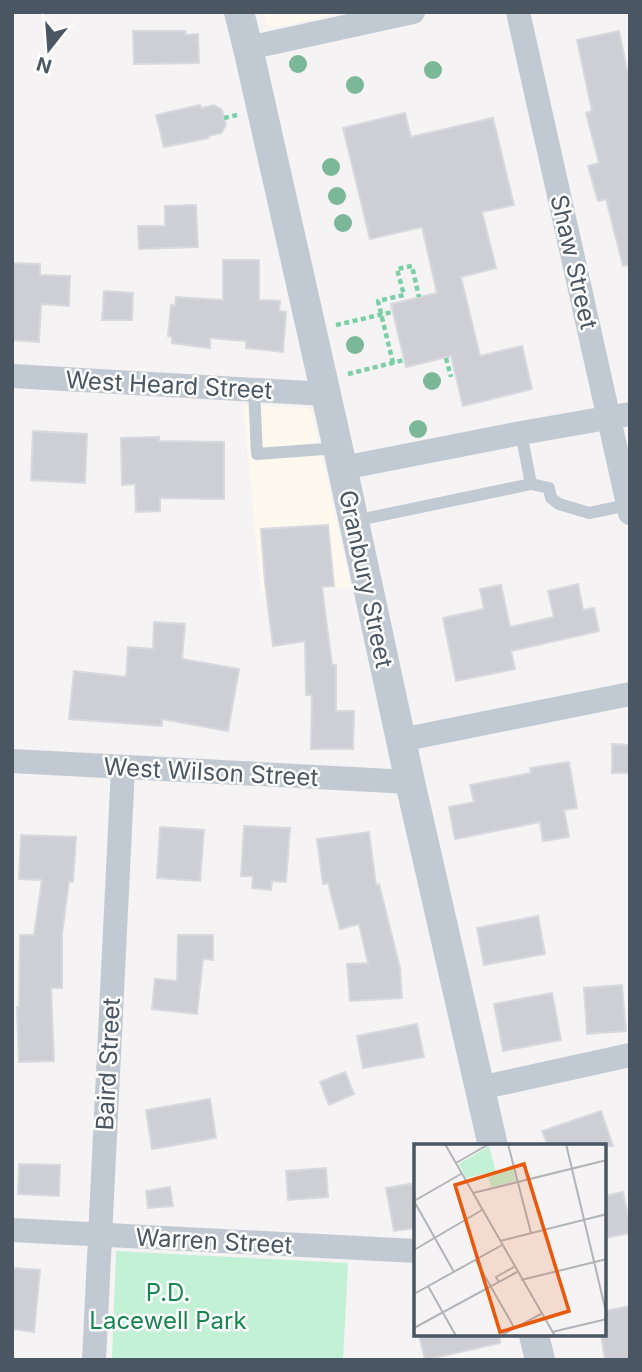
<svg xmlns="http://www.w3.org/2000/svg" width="642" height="1372" font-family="Inter,sans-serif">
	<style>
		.commercial { fill: #fdf9ef }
		.park { fill: #c3f1d5 }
		.building { fill: #cdcfd5; stroke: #d7d9de; stroke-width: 2 }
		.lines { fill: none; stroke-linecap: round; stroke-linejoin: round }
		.path { stroke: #7ad0a6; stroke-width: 4.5; stroke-dasharray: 5 3.5; stroke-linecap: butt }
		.service { stroke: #c1cad2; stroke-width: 12 }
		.minor { stroke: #c1cad2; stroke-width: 24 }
		.tertiary { stroke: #c1cad2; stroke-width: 30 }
		.tree { fill: #7bb799 }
		.labels { text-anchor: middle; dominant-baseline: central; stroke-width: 5; stroke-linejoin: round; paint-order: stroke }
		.street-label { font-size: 24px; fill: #4a5661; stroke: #fff }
		.park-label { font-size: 24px; fill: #17864f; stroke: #fff }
		.inset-road { fill: none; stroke: #b1b4b9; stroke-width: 2 }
		.view { fill: #e8590c; fill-opacity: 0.15; stroke: #e8590c; stroke-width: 3.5 }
		.inset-edge { fill: none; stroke: #4a5661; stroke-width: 3.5 }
	</style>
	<rect width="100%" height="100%" fill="#f5f3f3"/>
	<path class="commercial" d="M262,12H346L277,27H270L267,25Z
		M243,404L307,408L312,413L351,587L261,594Z"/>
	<path class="park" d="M116,1251L348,1263L343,1360L112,1358Z"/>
	<path class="building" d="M133,31H185L186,35L198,34L199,63L134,64Z
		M619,31L630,84V265L623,266L606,199L598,201L588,166L599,163L586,113L592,111L577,40Z
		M200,105L201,108L214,105L222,110L226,125L221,133L208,136L209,138L164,147L156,115Z
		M405,113L411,137L493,118L514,205L482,212L496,268L461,277L480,356L522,346L532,389L463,406L451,356L406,367L391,304L437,293L422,227L370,239L343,128Z
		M196,205L198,247L139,249L138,226H165V206Z
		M223,260H259V300L280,301L279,311L286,312L283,352L246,348V341L210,338V348L172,343V337L168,336L171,305L175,306L176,297L223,300Z
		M12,263L40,264V275L70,276L69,306L41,304L39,342L12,340Z
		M104,291L133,293L132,320H102Z
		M33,431L87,434L85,483L31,480Z
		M159,437V441L224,442V499L160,498V511L136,512L135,484L122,485L121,438Z
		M328,525L334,586L322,587L332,665H336V711H354L353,749H311L312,695H306L305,641L273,646L265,583L261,529Z
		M578,584L583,610L594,608L599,631L511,651L515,669L456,681L443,618L484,609L480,589L501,585L510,627L554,617L548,591Z
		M154,622L185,624L182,659L239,669L228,731L162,719V726L69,719L74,671L126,677L128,647L153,649Z
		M612,744L630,745V773H612Z
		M569,762L577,808L564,810L569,837L543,841L540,822L455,839L449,807L474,802L470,785L531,773L530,768Z
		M244,826L290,828L286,882L272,881L271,890L252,888L253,876H241Z
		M160,827L204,830L200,881L157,878Z
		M369,832L376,885L379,884L400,968L402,998L350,1001L347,964L368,963L359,924L340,929L328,883L323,884L317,839Z
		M21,835L76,837L73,882L69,881L62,934V988H51L54,1061L19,1062L17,1007H19L20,935H34L42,880L19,879Z
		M538,916L545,954L484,965L477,928Z
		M178,935H213V960L203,959L197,1014L152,1009L155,979L177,981Z
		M622,985L626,1031L587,1034L584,988Z
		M552,993L561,1040L503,1051L494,1004Z
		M417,1024L424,1057L363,1068L357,1036Z
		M345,1072L354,1094L329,1105L320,1082Z
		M210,1099L216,1138L152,1149L146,1110Z
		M601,1111L613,1146H548L542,1131Z
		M19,1164L60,1165L59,1196L18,1194Z
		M326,1168L328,1197L288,1200L286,1171Z
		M416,1183V1228L394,1231L386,1188Z
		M170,1187L173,1206L148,1208L146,1191Z
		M623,1192L630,1225V1233L605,1238V1196Z
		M12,1268L40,1270L34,1332L12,1329Z
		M630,1306V1360H605L601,1335H605V1311Z
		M419,1335H500V1343L425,1360Z"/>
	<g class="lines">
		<path class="path" d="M224,118L237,115
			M336,325L392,312
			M446,358L451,377
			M393,363L378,301L404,295L397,269L412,266L419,297
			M348,374L404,360"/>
		<path class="service" d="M254,390L257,454L338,448
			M531,484L549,488L551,498L559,504L589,513L628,505
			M354,521L531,484L521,433"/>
		<path class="minor" d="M518,12L630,513
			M248,48L413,12
			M12,376L326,394
			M343,468L521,433L630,414
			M401,740L630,694
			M12,761L410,782
			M480,1088L630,1055
			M12,1230L416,1251
			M94,1360L123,768"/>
		<path class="tertiary" d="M239,12L248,48L338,448L410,782L493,1146
			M534,1335L540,1360"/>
	</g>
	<g class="tree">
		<circle cx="298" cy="64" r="9"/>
		<circle cx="433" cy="70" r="9"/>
		<circle cx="355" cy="85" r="9"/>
		<circle cx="331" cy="167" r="9"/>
		<circle cx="337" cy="196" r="9"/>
		<circle cx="343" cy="223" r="9"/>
		<circle cx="355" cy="345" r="9"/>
		<circle cx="432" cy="381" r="9"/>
		<circle cx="418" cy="429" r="9"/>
	</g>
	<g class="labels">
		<g class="street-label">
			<text transform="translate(574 262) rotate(77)">Shaw Street</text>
			<text transform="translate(169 385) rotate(3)">West Heard Street</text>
			<text transform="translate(366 579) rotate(78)">Granbury Street</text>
			<text transform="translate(211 772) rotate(3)">West Wilson Street</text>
			<text transform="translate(108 1064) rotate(-87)">Baird Street</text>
			<text transform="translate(214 1241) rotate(3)">Warren Street</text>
		</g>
		<g class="park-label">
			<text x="168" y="1292">P.D.<tspan x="168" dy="28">Lacewell Park</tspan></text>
		</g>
	</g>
	<g transform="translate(414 1144)">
		<rect width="192" height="192" fill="#f5f3f3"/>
		<path d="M75,2L82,28L99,25L102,37L77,43L73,29L52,34L45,20Z" fill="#c3f1d5"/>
		<path class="inset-road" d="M31,0L141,192M94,0L117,89M152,0L193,172M42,19L75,0M59,49L193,16M0,57L40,128M0,57L47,30M86,97L193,70M0,106L68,66M61,115L101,185M107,136L193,115M85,138L82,133L100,123M14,142L42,192M0,150L88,101M0,184L103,128M138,188L193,175M86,192L127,170"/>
		<path class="view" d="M110,20L155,167L86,188L41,41Z"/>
		<rect width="192" height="192" class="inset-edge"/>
	</g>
	<rect width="642" height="1372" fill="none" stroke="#4a5661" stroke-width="28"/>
	<g transform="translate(49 49) rotate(197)" stroke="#ffffff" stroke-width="5" paint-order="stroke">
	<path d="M0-5L12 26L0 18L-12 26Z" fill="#4a5661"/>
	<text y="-10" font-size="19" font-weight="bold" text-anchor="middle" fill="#4a5661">N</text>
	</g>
</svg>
